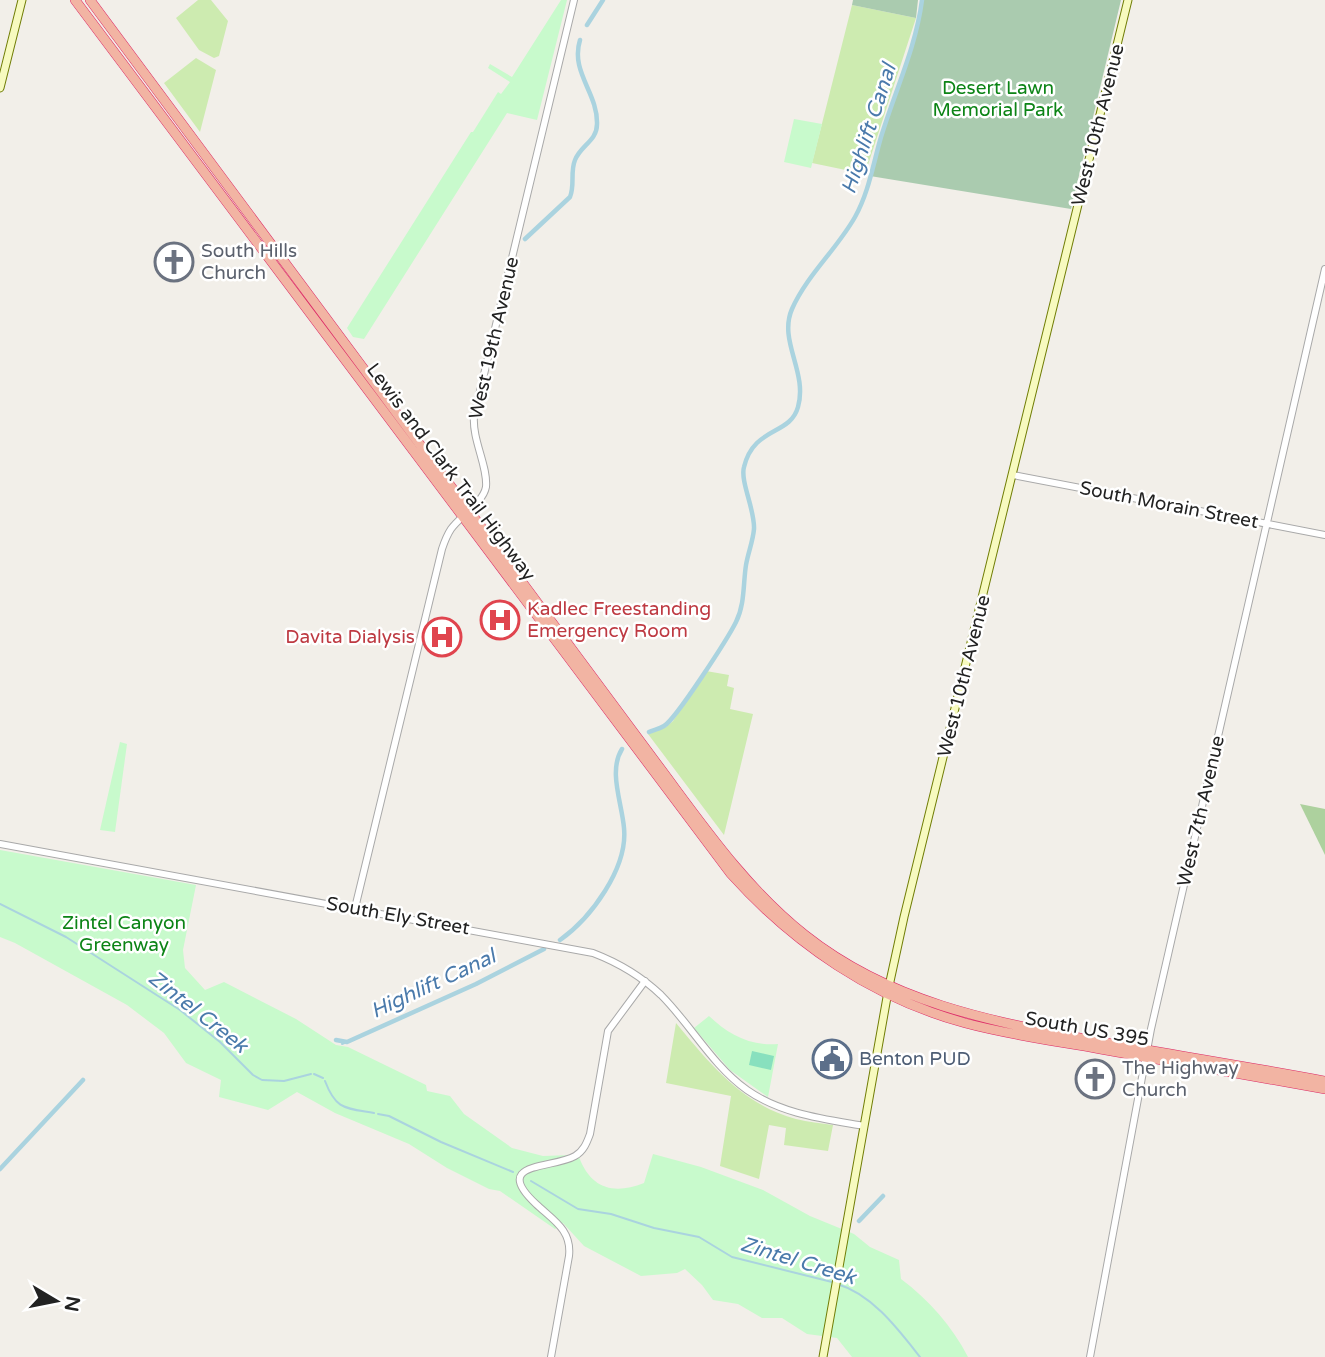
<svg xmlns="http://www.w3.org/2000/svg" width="1325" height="1357" font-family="'Varela Round',sans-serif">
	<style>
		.grass { fill: #cdebb0 }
		.forest { fill: #add19e }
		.cemetery { fill: #aacbaf }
		.park { fill: #c8facc }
		.pitch { fill: #88e0be }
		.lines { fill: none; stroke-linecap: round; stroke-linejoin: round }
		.stream { stroke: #aad3df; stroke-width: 2 }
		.canal { stroke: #aad3df; stroke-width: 4.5 }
		.tertiary-casing { stroke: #a9a9a9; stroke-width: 8 }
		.secondary-casing { stroke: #707d05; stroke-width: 9 }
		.trunk-casing { stroke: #dc2a67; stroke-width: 10 }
		.tertiary { stroke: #fff; stroke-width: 6 }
		.secondary { stroke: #f7fabf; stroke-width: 7 }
		.trunk { stroke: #f2b4a3; stroke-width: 9 }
		.labels { text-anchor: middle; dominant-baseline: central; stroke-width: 5; stroke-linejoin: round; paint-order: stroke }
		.park-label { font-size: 19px; fill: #0c8416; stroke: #fff }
		.street-label { font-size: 19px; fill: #222; stroke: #fff }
		.worship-label { font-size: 19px; fill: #5b616d; stroke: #fff; text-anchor: start }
		.health-label { font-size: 19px; fill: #be3a42; stroke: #fff; text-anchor: start }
		.service-label { font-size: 19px; fill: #4e5e75; stroke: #fff; text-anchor: start }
		.water-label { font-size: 21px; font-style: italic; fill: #4a7aab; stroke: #fff }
	</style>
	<rect width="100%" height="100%" fill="#f2efe9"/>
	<path class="grass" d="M198,0H211L228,21L219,56L214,58L199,50L176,18Z
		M852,5L916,18L865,174L812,163Z
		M196,58L216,70L200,132L164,83Z
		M706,671L729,675L727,686L734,688L730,709L753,714L724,835L648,734L666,727L673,721Z
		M676,1023C710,1064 743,1105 796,1119C808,1122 821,1123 833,1125L828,1151L784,1145L786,1128L769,1125L759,1179L720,1166L731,1096L666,1083Z"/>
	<path class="forest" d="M1300,804L1325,809V855Z"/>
	<path class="cemetery" d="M853,0H918L916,18L852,5Z
		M922,0H1121L1071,209L870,176L918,25Z"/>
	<path class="park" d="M561,0H567L537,120L507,113L364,339L353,337L347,328L471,132H473L498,92L501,94L510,82L488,68L490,64L512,77Z
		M794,119L822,124L811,168L784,162Z
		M120,742L127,744L115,832L100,830Z
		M0,850L196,885L183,950L185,968L205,990L224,982L296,1019L336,1045L348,1047L426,1085L427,1091L450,1096L464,1114L512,1148L543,1156L572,1155L579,1157C591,1189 614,1195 644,1183L653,1154L701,1167L763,1190L810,1216L854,1234L870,1247L899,1260L901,1279C929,1300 952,1326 968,1357H852L837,1338L807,1334L782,1318H762L738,1304L713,1300L702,1285L685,1269L677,1273L641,1276L584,1246L563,1223L555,1229L500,1191L489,1189L447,1168L409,1144L335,1113L297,1092L268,1110L219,1097L221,1080L186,1063L164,1033L127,1005L15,943L0,937Z
		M709,1016C729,1035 750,1046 778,1044L768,1097L730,1070L694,1028Z"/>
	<path class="pitch" d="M752,1051L774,1056L771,1070L749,1065Z"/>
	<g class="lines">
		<path class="stream" d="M0,904L66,937L180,1010L220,1042L253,1075L262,1080L284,1081L311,1074
			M342,1044L347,1042
			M314,1074L323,1078
			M325,1081C336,1110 345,1108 374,1113
			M378,1114L389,1116L441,1142L513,1172
			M531,1181L578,1209L611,1214L654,1228L699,1237L732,1257L832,1282
			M837,1284C872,1294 898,1329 920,1357"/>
		<path class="canal" d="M587,25L603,0
			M525,239L570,197C575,185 570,172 575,160C581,145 597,141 597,124C598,93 570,72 580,40
			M649,732C653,730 659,729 664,726C676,719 728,638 736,622C745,604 743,584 746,565C748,553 753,541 754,529C755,510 740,481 744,467C754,426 790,436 798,407C808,372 778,341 792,309C807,275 837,249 855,217C869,192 873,164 881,137C895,91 916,47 922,0
			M560,940C591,918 628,868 624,828C622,803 608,771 622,749
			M336,1040L347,1042L476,984L544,949
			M0,1169L83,1080
			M859,1221L883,1196"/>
		<defs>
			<path id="tertiary" d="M1013,475L1325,535
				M0,844L593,953C619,963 641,976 661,995C691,1025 712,1065 747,1090C781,1114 824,1119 864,1126
				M355,908L442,549C444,543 447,535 451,529C460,516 483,503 486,487C488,466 472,440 474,416L574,0
				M551,1357L569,1256C572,1230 553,1220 536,1204C490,1161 553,1169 575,1156C584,1151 587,1142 590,1134L608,1031L645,981
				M1090,1357L1151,1029L1325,269"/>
			<path id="secondary" d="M0,88L22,0
				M823,1357L889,986L904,917L1128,0"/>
			<path id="trunk" d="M75,0L731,874C794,944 873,998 965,1023C1009,1035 1055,1041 1100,1049C1175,1063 1250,1076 1325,1089
				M90,0L663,772C706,830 748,890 805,935C892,1004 995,1022 1101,1042C1175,1055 1250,1067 1325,1081"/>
		</defs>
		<use href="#tertiary" class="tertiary-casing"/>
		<use href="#secondary" class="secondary-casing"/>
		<use href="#trunk" class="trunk-casing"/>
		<use href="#tertiary" class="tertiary"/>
		<use href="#secondary" class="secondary"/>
		<use href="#trunk" class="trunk"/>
	</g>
	<defs>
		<symbol id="church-ring" viewBox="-11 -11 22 22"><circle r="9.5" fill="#fff" stroke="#6b7280" stroke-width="1.5"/><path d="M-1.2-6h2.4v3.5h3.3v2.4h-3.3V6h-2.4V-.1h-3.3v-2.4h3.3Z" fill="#6b7280"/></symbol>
		<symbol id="hospital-ring" viewBox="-11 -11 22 22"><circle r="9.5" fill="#fff" stroke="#e0444e" stroke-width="1.5"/><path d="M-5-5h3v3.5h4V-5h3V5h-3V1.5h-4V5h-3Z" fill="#e0444e"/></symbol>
		<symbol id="civic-ring" viewBox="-11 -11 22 22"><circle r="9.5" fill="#fff" stroke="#5c6f8a" stroke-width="1.5"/><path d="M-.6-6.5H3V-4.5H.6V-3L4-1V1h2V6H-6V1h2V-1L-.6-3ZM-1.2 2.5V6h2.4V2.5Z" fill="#5c6f8a"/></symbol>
	</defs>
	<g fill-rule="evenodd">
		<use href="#church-ring" x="152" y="240" width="44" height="44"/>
		<use href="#hospital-ring" x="478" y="598" width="44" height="44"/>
		<use href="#hospital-ring" x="420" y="615" width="44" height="44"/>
		<use href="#civic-ring" x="810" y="1037" width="44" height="44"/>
		<use href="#church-ring" x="1073" y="1057" width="44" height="44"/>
	</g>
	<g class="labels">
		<g class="park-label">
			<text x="998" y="88">Desert Lawn<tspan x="998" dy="22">Memorial Park</tspan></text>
			<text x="124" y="923">Zintel Canyon<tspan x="124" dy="22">Greenway</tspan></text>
		</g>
		<g class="street-label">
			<text transform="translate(1098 125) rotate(-76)">West 10th Avenue</text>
			<text transform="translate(494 338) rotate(-77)">West 19th Avenue</text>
			<text transform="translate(451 472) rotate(53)">Lewis and Clark Trail Highway</text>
			<text transform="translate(1169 505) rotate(11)">South Morain Street</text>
			<text transform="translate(964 676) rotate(-76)">West 10th Avenue</text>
			<text transform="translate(1201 811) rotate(-77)">West 7th Avenue</text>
			<text transform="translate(398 916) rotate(10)">South Ely Street</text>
			<text transform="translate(1087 1029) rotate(10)">South US 395</text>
		</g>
		<g class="worship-label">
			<text x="201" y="251">South Hills<tspan x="201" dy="22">Church</tspan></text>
			<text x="1122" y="1068">The Highway<tspan x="1122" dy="22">Church</tspan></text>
		</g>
		<g class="health-label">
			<text x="527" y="609">Kadlec Freestanding<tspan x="527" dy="22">Emergency Room</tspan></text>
			<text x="415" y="637" text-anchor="end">Davita Dialysis</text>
		</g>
		<g class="service-label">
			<text x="859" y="1059">Benton PUD</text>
		</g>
		<g class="water-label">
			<text transform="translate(869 129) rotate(-72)">Highlift Canal</text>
			<text transform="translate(433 984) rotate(-25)">Highlift Canal</text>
			<text transform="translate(198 1012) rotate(38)">Zintel Creek</text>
			<text transform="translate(798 1261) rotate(17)">Zintel Creek</text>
		</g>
	</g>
	<g transform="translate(56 1301) rotate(100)" stroke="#ffffff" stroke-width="5" paint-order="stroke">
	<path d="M0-5L12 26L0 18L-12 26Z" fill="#222222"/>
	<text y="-10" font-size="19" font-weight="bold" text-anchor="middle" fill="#222222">N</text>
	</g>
</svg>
